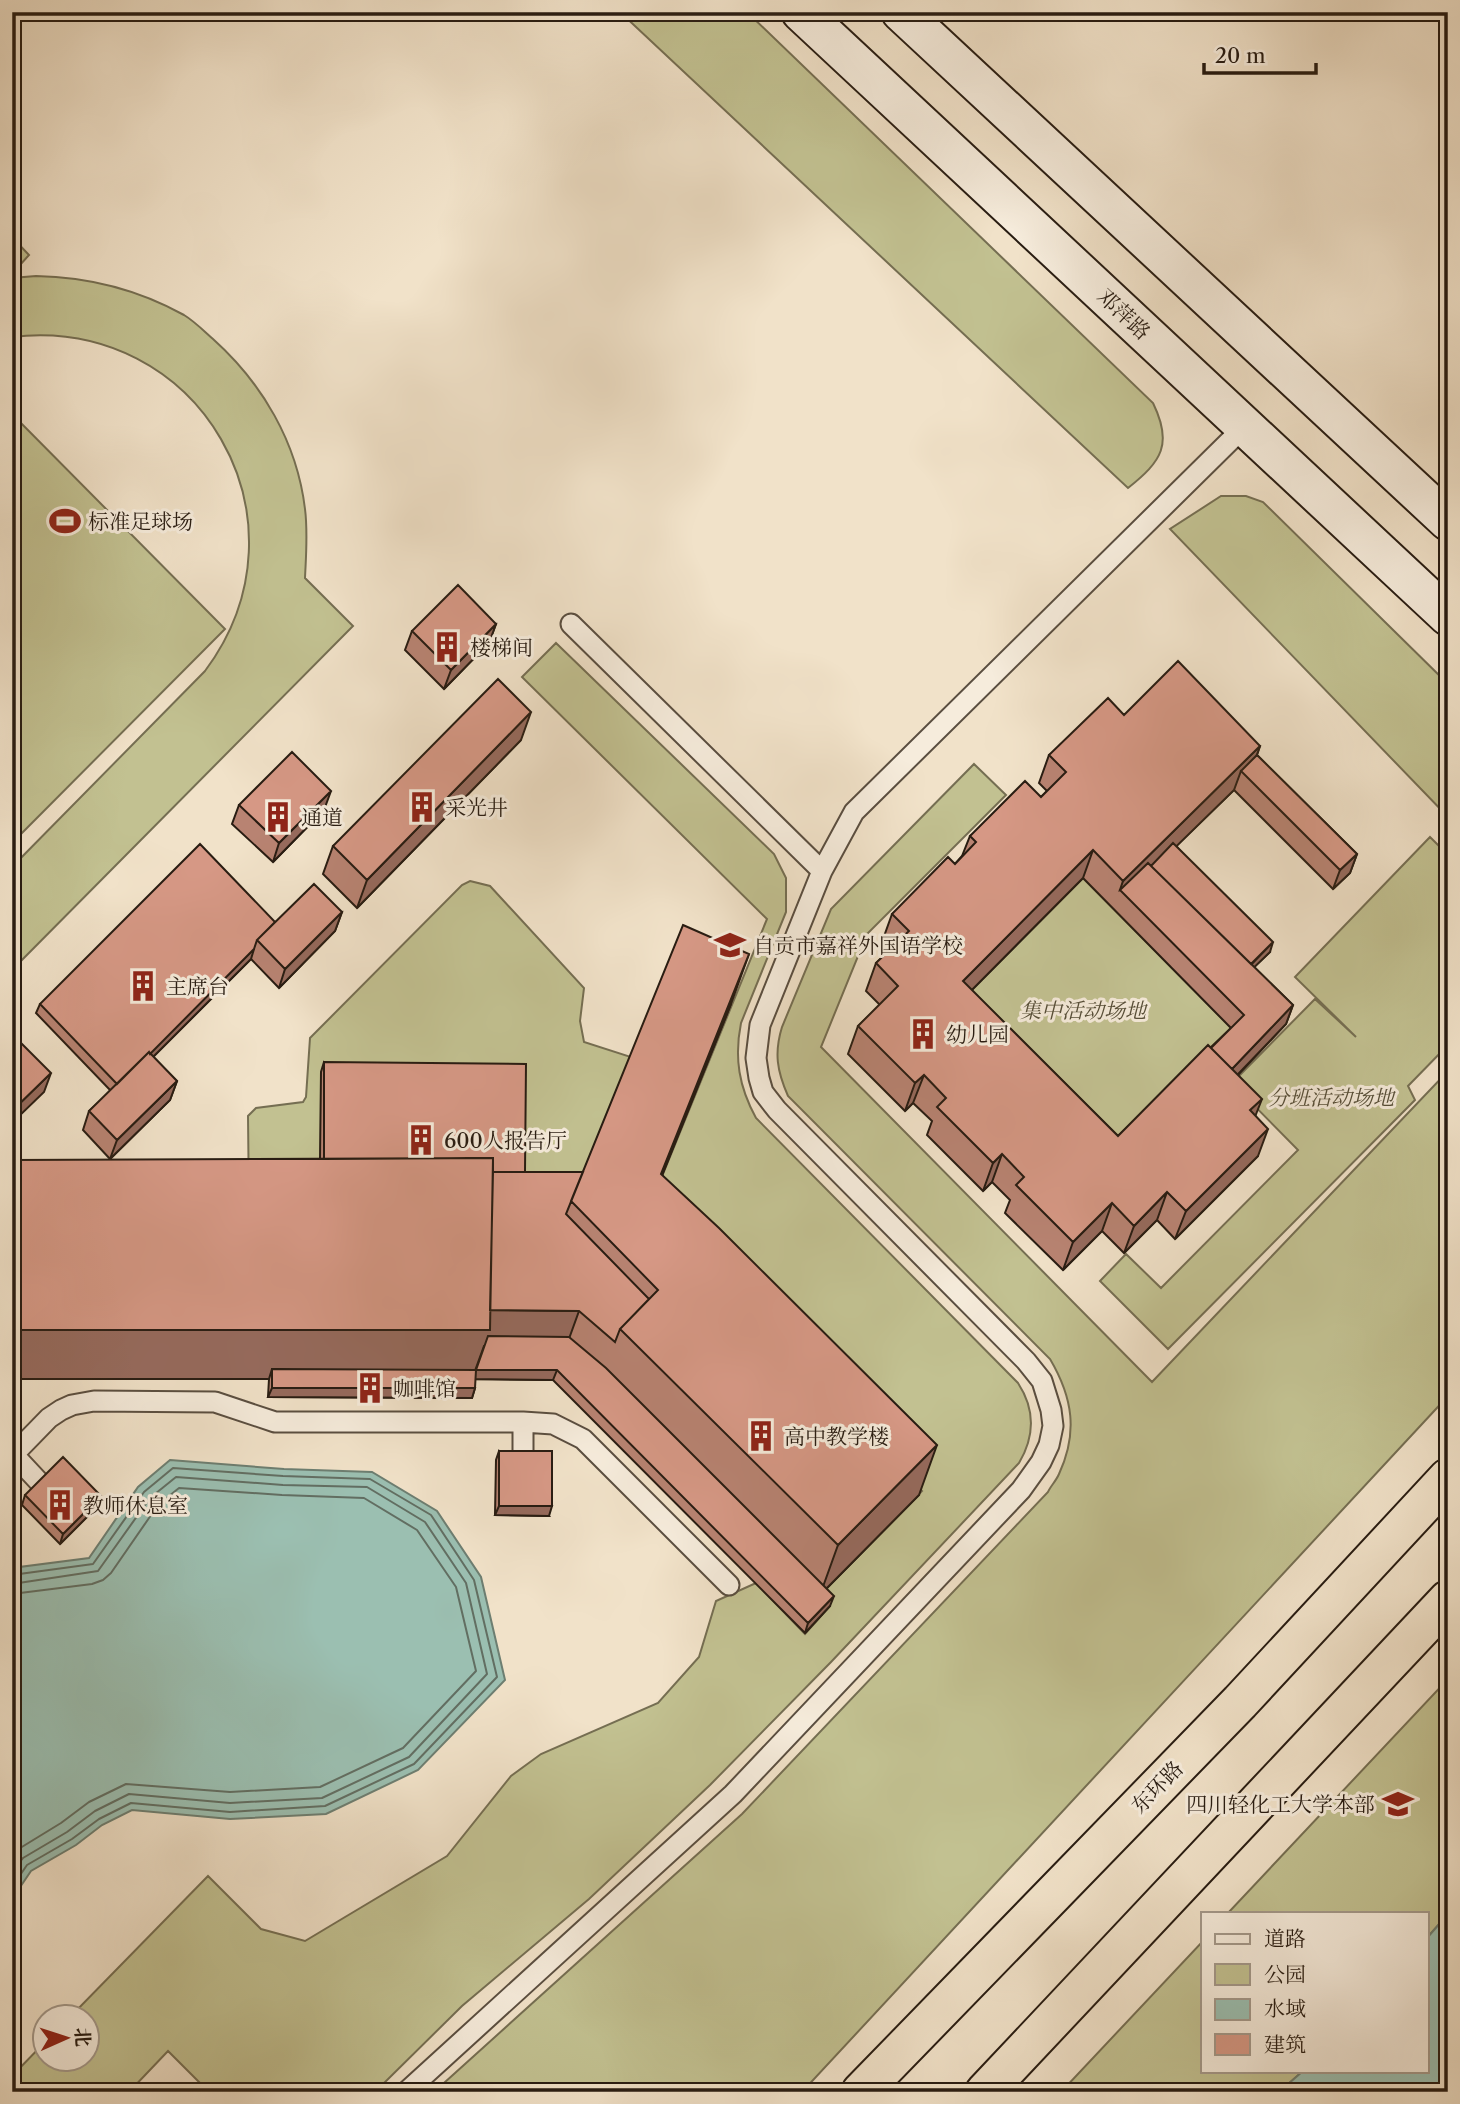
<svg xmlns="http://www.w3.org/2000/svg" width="1460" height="2104" font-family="'Libre Caslon Text','Noto Serif SC',serif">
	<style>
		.green { fill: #c2c191; stroke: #756e52; stroke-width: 2 }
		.water { fill: #9bbfb1; stroke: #6d7e71; stroke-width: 2 }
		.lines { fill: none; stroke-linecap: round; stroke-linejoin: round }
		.shore { stroke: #626e62; stroke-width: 2 }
		.lane-casing { stroke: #5a4e40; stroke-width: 23 }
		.secondary-casing { stroke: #281c12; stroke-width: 42 }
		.highway-casing { stroke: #281c12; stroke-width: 42 }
		.lane { stroke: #f6ecdc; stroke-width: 19 }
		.secondary { stroke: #f6ecdc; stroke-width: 38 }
		.highway { stroke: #f1e2c9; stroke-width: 38 }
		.wall { fill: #b88372; stroke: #281c12; stroke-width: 2; fill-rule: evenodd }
		.shaded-wall { fill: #966a5d; stroke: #281c12; stroke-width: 2 }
		.building { fill: #d69885; stroke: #281c12; stroke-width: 2 }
		.labels { text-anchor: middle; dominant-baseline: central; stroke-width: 6; stroke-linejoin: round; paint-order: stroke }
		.street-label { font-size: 21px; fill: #281c12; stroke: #f6ecdc }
		.poi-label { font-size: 21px; fill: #281c12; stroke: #f6ecdc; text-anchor: start }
		.park-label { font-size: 21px; font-style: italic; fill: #564e38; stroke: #f6ecdc }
	</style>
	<rect width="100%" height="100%" fill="#f1e2c9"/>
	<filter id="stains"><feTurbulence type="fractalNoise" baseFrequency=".00286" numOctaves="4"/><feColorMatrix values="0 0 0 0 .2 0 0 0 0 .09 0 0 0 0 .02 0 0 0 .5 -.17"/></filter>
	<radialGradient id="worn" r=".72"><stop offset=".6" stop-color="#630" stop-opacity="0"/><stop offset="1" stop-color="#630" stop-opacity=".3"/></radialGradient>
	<path class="green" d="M620,12H747L1153,403C1173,444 1162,461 1128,488Z
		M12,237L29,255L12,274Z
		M36,276C89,277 137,289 184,315C194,321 204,331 213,339C262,383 297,442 305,509C308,532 306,555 305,578L353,626L12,970V867L205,671C318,520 199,315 12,337V278Z
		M12,414L225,629L12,843Z
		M1221,496H1246L1263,502L1448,684V817L1170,529Z
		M556,643L774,854L786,878V912L741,1023C734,1058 739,1087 756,1118L1018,1383C1035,1409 1035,1436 1019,1463L831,1662L710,1785L589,1899L462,2006L375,2092H209L168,2051L129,2092H12V2076L45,2042L46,2058H88V2016H71L208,1876L261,1929L305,1941L447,1856L511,1776L541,1754L658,1703L699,1657L716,1601L756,1583L805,1634L830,1606L820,1595L922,1491L643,1223L767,919L522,677Z
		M974,764L1006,795L867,934L821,1047L1152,1382L1448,1071V1396L802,2092H434L742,1814L1048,1492C1050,1487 1056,1481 1059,1474C1078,1433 1073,1398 1050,1359L788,1096C777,1071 774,1053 782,1027L831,909Z
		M1430,837L1448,855V1045L1408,1086L1415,1100L1168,1349L1100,1281L1126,1254L1161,1288L1298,1150L1232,1083L1315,999L1356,1037L1295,977Z
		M1083,878L1237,1034L1108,1164L953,1009Z
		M470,881L490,886L584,988L580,1021L584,1042L631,1057L570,1208H249L248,1116L256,1108L303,1102L306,1097L310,1038L462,885Z
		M1448,1679V1914L1427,1938V1913H1228Z
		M1203,1941V2071H1303L1279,2092H1061Z"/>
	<path class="water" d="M170,1460L284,1469L372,1472L437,1511L481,1577L505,1680L418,1770L326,1814L230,1819L132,1810L102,1825L76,1845L31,1871L12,1899V1568L89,1558L138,1487Z
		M1448,1914V2092H1279L1303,2071H1427V1938Z"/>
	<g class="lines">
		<path class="shore" d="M12,1575L93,1564L144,1492L173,1468L283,1476L370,1479L431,1515L474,1580L497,1677L414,1764L325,1806L230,1812L131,1803L99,1819L72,1839L27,1865L12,1887
			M12,1584L98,1571L150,1498L176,1477L283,1485L367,1487L425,1522L466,1583L487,1674L409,1757L322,1798L230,1803L129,1794L95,1811L67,1832L23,1858L12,1871
			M12,1594L92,1584L103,1580L111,1573L158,1505L179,1488L282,1495L364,1498L417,1530L456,1587L476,1671L403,1748L320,1787L230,1792L126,1784L89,1802L61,1823L12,1853"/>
		<defs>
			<path id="lane" d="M571,624L822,871
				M523,1422V1460
				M14,1455L42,1485
				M12,1456L49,1418L61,1410L72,1405L94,1401L215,1402L275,1422H523L553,1424L583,1439L729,1585
				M406,2092L733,1794L1021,1490L1041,1462L1049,1445L1053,1426L1051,1410L1042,1381L1026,1361L777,1110L763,1092L759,1078L756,1058L760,1025L822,871L854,812L1245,426"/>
			<path id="secondary" d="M801,12L1448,616
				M901,12L1448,521"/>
			<path id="highway" d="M861,2092L1240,1702L1448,1478
				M985,2092L1448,1600"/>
		</defs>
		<use href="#lane" class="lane-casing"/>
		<use href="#secondary" class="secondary-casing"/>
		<use href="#highway" class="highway-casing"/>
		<use href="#lane" class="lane"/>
		<use href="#secondary" class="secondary"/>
		<use href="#highway" class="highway"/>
	</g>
	<path class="wall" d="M496,624L489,643L444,689L405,650L412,631Z
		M1124,715L1260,746L1257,755L1357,854L1350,873L1333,889L1234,790L1176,846L1270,952L1254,967L1293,1005L1286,1024L1238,1075L1255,1116L1258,1156L1175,1239L1157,1220L1124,1253L1102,1231L1063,1270L1005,1213L1010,1200L992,1182L983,1191L927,1135L932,1121L913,1103L905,1111L848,1054L858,1026L880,1005L866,991L876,963L890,950L882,942L892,914L955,864L962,856L970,836L1041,797L1047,791L1039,783L1049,755ZM1083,878L1231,1028L1118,1136L971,990Z
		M521,740L357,908L323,874L333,846Z
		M239,805L324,810L273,862L232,824Z
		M342,912L335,931L279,988L251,959L153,1057L177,1081L170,1100L110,1159L83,1130L89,1111L111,1091L36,1013L40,1004L275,922Z
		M731,1004L662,1175L919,1495L826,1589L830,1606L805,1633L553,1380L475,1379V1388L472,1398L268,1397L269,1379H12L320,1159L321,1072L324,1062L525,1172H583Z
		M499,1451L549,1516L495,1515L496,1460Z
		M25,1495L98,1506L60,1544L22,1505Z"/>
	<path class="shaded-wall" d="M496,624L489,643L444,689L451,670Z
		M531,712L521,740L357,908L367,880Z
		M1260,746L1250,774L1241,771L1234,790L1147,875L1120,890L1123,881Z
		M331,791L324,810L273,862L279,843Z
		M1093,850L1083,878L953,1009L963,981Z
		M1357,854L1350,873L1333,889L1340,870Z
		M342,912L335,931L279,988L285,969Z
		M1273,942L1270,952L1241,980L1245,971Z
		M254,949L251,959L115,1095L118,1085Z
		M749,954L731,1004L643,1223L661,1174Z
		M1293,1005L1286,1024L1219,1094L1226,1075Z
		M51,1073L44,1092L12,1123V1111Z
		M924,1075L913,1103L905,1111L915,1083Z
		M177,1081L170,1100L110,1159L117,1140Z
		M1262,1099L1251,1127L1250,1110Z
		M1268,1129L1258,1156L1175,1239L1186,1211Z
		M1002,1154L992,1182L983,1191L993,1163Z
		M1167,1192L1157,1220L1124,1253L1134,1226Z
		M1112,1203L1102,1231L1063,1270L1073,1242Z
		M486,1310L579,1311L566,1347L484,1346L472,1379L272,1369L269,1379H12V1330Z
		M476,1370H557L553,1380L472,1379Z
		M272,1388H475L472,1398L268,1397Z
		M937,1445L919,1495L820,1595L838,1545Z
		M101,1496L98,1506L60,1544L63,1534Z
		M499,1506H552L549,1516L495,1515Z
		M834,1596L830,1606L805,1633L808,1623Z"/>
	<path class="building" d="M458,585L496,624L451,670L412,631Z
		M1178,661L1260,746L1123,881L1093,850L963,981L1118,1136L1208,1045L1262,1099L1250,1110L1268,1129L1186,1211L1167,1192L1134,1226L1112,1203L1073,1242L1016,1185L1024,1177L1002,1154L993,1163L937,1107L946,1098L924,1075L915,1083L858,1026L898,986L876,963L909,931L892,914L948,857L955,864L976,842L970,836L1025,781L1041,797L1066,772L1049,755L1108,698L1124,715Z
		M498,679L531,712L367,880L333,846Z
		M292,752L331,791L279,843L239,805Z
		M1257,755L1357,854L1340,870L1241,771Z
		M1173,843L1273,942L1251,964L1151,866Z
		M200,844L275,922L257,940L254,949L150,1054L149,1052L117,1084L40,1004Z
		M1148,863L1293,1005L1232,1069L1211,1048L1244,1015L1120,890Z
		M314,884L342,912L285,969L257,940Z
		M683,925L749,954L661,1174L719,1228L937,1445L838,1545L620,1329L658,1290L571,1201Z
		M12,1034L51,1073L12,1111Z
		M149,1052L177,1081L117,1140L89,1111Z
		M324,1062L526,1064L525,1172H493V1158L324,1159Z
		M493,1158L490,1330H12V1160Z
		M493,1172H583L566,1214L649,1299L620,1329L615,1342L579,1311L490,1310Z
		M488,1336L569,1337L606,1368L834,1596L808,1623L557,1370H476L475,1388H272V1369L476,1370Z
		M499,1451H552V1506H499Z
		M63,1457L101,1496L63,1534L25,1495Z"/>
	<defs>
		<symbol id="stadium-bare" viewBox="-9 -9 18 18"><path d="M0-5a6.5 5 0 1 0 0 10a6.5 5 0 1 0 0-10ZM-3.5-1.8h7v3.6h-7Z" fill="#8f2418" stroke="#f6ecdc" stroke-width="2.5" paint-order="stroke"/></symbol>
		<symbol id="building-bare" viewBox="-9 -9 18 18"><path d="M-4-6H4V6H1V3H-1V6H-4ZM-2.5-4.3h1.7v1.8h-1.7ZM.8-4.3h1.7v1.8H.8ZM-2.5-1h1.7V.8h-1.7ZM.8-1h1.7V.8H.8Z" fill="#8f2418" stroke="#f6ecdc" stroke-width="2.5" paint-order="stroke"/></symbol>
		<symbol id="school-bare" viewBox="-9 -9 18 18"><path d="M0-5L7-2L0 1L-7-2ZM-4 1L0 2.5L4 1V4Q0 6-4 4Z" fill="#8f2418" stroke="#f6ecdc" stroke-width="2.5" paint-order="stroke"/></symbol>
		<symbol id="university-bare" viewBox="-9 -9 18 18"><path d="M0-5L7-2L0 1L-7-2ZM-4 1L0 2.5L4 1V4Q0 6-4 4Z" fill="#8f2418" stroke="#f6ecdc" stroke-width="2.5" paint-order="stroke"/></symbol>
	</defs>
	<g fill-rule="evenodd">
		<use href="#stadium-bare" x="43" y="499" width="44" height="44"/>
		<use href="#building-bare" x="425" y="625" width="44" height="44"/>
		<use href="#building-bare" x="400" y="785" width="44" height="44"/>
		<use href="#building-bare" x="256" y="795" width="44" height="44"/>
		<use href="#school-bare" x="708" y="923" width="44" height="44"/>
		<use href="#building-bare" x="121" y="964" width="44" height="44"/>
		<use href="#building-bare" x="901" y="1012" width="44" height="44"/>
		<use href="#building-bare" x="399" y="1118" width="44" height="44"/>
		<use href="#building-bare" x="348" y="1366" width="44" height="44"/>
		<use href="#building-bare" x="739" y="1414" width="44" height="44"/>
		<use href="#building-bare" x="38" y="1483" width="44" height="44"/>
		<use href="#university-bare" x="1376" y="1782" width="44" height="44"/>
	</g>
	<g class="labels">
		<g class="street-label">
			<text transform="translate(1124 314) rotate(43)">邓萍路</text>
			<text transform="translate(1157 1787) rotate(-46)">东环路</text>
		</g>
		<g class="poi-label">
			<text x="88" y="521">标准足球场</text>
			<text x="470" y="647">楼梯间</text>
			<text x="445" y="807">采光井</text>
			<text x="301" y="817">通道</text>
			<text x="753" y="945">自贡市嘉祥外国语学校</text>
			<text x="166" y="986">主席台</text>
			<text x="946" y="1034">幼儿园</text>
			<text x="444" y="1140">600人报告厅</text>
			<text x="393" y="1388">咖啡馆</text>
			<text x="784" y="1436">高中教学楼</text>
			<text x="83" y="1505">教师休息室</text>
			<text x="1375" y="1804" text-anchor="end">四川轻化工大学本部</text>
		</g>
		<g class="park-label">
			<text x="1083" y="1010">集中活动场地</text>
			<text x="1331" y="1097">分班活动场地</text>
		</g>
	</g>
	<rect width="1460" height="2104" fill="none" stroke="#f1e2c9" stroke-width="42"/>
	<rect x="14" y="14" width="1432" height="2076" fill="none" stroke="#281c12" stroke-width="3.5"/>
	<rect x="21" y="21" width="1418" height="2062" fill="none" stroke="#281c12" stroke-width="2"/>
	<rect x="1201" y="1912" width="228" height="161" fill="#f6ecdc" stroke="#a4998b" stroke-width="2"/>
	<rect x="1215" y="1934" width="35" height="10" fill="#f6ecdc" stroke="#a4998b" stroke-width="2"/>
	<text x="1264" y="1946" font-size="21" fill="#281c12">道路</text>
	<rect x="1215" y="1964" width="35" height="21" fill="#c2c191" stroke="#a4998b" stroke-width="2"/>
	<text x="1264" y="1982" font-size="21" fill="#281c12">公园</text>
	<rect x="1215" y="1999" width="35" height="21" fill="#9bbfb1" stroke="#a4998b" stroke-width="2"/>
	<text x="1264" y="2016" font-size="21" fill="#281c12">水域</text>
	<rect x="1215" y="2034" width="35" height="21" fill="#d69885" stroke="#a4998b" stroke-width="2"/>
	<text x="1264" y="2052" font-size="21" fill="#281c12">建筑</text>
	<g transform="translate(66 2038) rotate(87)"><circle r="33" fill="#f6ecdc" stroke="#a4998b" stroke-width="2"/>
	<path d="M0-5L12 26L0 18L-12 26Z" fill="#8f2418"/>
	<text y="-10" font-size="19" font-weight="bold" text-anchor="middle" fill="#281c12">北</text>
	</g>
	<path d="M1204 63v10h112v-10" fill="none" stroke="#281c12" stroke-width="3.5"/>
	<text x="1215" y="63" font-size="21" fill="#281c12" stroke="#f6ecdc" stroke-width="5" paint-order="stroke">20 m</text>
	<rect width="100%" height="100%" filter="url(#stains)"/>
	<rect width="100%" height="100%" fill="url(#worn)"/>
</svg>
